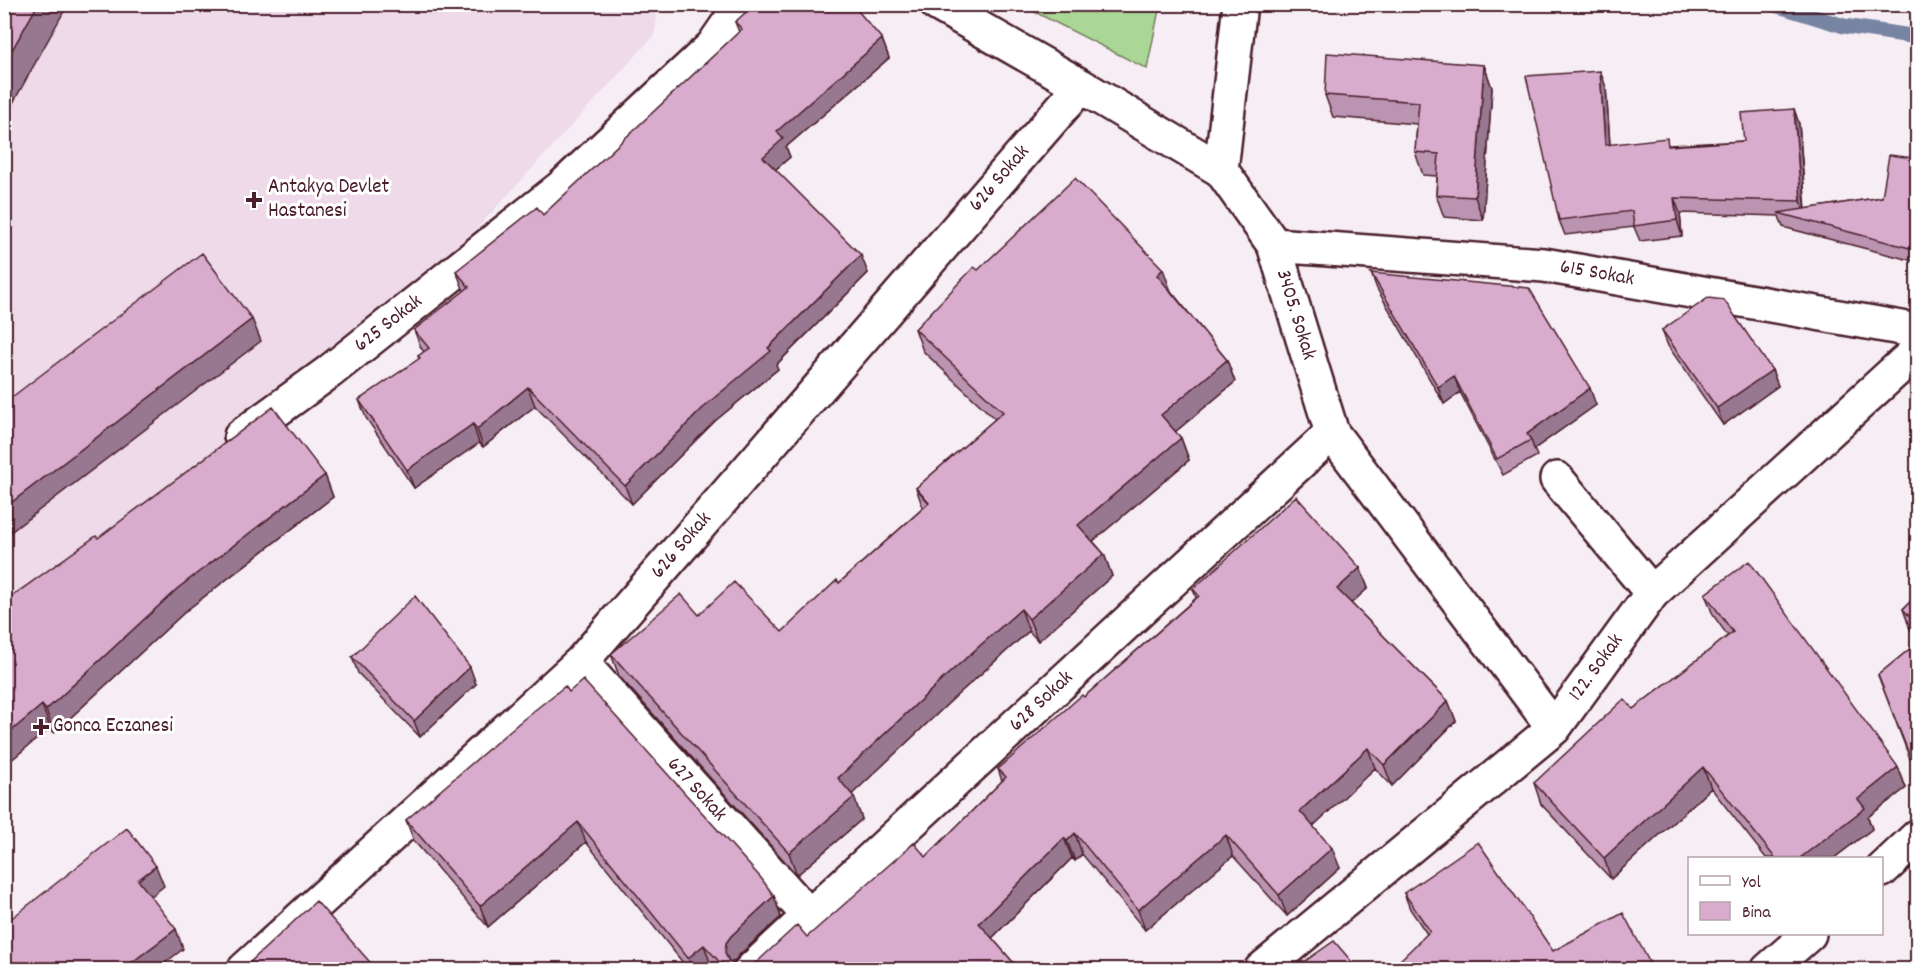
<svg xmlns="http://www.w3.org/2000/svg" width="1922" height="974" font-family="Dekko,sans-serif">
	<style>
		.built { fill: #eedae9 }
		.green { fill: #aad796; stroke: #7a7b60; stroke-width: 1.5 }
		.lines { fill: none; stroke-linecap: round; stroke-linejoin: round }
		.stream { stroke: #7785a2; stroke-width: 15 }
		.minor-casing { stroke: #4a1f2b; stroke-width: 38 }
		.minor { stroke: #fff; stroke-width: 33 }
		.wall { fill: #bb94b1; stroke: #4a1f2b; stroke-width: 1.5 }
		.shaded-wall { fill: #987890; stroke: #4a1f2b; stroke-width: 1.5 }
		.building { fill: #d9acce; stroke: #4a1f2b; stroke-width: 1.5 }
		.poi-dot { fill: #4a1f2b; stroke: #fff; stroke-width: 2 }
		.labels { text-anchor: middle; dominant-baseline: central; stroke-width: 6; stroke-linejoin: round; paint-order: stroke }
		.street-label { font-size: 21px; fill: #4a1f2b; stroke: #fff }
		.poi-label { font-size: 21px; fill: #4a1f2b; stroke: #fff; text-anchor: start }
	</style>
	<rect width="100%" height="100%" fill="#f7eef5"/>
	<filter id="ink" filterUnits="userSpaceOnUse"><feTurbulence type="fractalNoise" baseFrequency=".0167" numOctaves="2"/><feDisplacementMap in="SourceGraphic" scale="12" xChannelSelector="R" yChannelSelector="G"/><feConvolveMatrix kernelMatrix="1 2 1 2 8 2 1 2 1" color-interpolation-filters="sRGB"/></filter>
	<g filter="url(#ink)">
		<path class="built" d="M5,5H659L654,36L352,364L5,602Z"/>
		<path class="green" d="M1021,5H1160L1147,69Z"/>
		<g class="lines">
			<path class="stream" d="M1772,4L1844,26L1918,37"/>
			<defs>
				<path id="minor" d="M937,4L1081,86L1221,170L1274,245L1332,433L1554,728
					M1221,170L1240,4
					M1274,245L1544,265L1918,331
					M241,436L329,372L563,186L713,46L742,4
					M1557,479L1652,593
					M581,662L810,917
					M1882,870L1918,836
					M244,970L581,662L1081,86
					M751,970L1332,433
					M1261,970L1554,728L1652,593L1918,350
					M1768,970L1809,934"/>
			</defs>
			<use href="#minor" class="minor-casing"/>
			<use href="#minor" class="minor"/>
		</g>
		<path class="wall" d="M4,4L8,112L4,110Z
			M735,22L882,39L889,58L786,147L790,157L775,170L868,273L776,365L778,369L715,421L632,504L535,406L483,447L479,443L414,488L366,418L359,400L419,359L418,356L424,352L421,348L414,330L464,291L456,271L543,215L739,32Z
			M1484,65L1492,88L1483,220L1444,217L1436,195L1437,176L1423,175L1415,152L1417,124L1333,117L1325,95Z
			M1606,87L1610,145H1669L1744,141L1794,109L1799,124L1806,209L1882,197L1914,158L1917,156V262L1783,227L1779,216L1680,213L1682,236L1640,241L1634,227L1565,235L1559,220Z
			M978,270L1171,291L1227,360L1235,382L1175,432L1181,438L1189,460L1093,541L1104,554L1112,576L1038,641L1029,631L955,697L852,794L862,819L797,875L619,676L611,654L699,615L782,632L839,583L923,508L916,488L995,419L923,351L915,329Z
			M1371,273L1596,405L1534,449L1537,456L1503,475L1460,392L1444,404L1377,289Z
			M1662,330L1772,370L1778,386L1723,425L1668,346Z
			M325,475L333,497L187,610L54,733L50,728L4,766V602L98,538Z
			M1360,568L1368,588L1351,603L1448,701L1456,721L1392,786L1375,768L1313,826L1340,868L1287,916L1233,856L1145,930L1082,854L1075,861L1072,858L992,938L1019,969H715L711,965L706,969H688L586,842L488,927L414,841L406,820L569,692L774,896L781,917L738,956L733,964L737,967H748L807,937L926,857L1002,781L998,769L1084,697L1196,598L1193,589Z
			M1705,594L1898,767L1906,788L1868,817L1872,829L1834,858H1766L1711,788L1611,879L1541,804L1534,783L1633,709L1728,636L1713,615Z
			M1917,595V637L1910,629L1903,609Z
			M1917,643V777L1878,675Z
			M352,657L476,684L420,737L358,673Z
			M1404,893L1553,951L1427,934L1410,909Z"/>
		<path class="shaded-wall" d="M38,4H68L8,112L4,102V64Z
			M882,39L889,58L786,147L790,157L769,175L763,157L777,131Z
			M1484,65L1492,88L1483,220L1475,197Z
			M1600,71L1606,87L1611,161L1605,145Z
			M1794,109L1799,124L1806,217L1801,201Z
			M1674,198L1680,213L1682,236L1677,220Z
			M861,255L868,273L776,365L778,369L715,421L632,504L625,486L708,403L768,348Z
			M1163,269L1171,291L1165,297L1157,275Z
			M252,319L261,341L4,537V508Z
			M1227,360L1235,382L1169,437L1161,415Z
			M1772,370L1778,386L1723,425L1717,408Z
			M1454,376L1460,392L1444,404L1438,387Z
			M528,387L535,406L483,447L477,429Z
			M1590,388L1596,405L1534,449L1531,440L1527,434Z
			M473,424L479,443L414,488L407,470Z
			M1181,438L1189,460L1086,547L1078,525Z
			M325,475L333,497L187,610L54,733L46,710L178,588Z
			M1104,554L1112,576L1038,641L1029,619Z
			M1360,568L1368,588L1345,609L1337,589Z
			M1021,609L1029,631L955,697L846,800L838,778L947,675Z
			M470,667L476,684L420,737L414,721Z
			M1448,701L1456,721L1392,786L1384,765Z
			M42,705L50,728L4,766V737Z
			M1368,748L1375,768L1307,832L1300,811Z
			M1917,754V777L1911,759Z
			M1703,767L1711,788L1611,879L1604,858Z
			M1898,767L1906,788L1868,817L1872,829L1834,858H1800L1858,799Z
			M854,797L862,819L797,875L789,853Z
			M578,822L586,842L488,927L480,906Z
			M1075,833L1082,854L1075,861L1067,841Z
			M1226,835L1233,856L1145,930L1138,910Z
			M1064,838L1072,858L986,944L979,923Z
			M1332,848L1340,868L1287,916L1279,895Z
			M156,866L164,886L145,901L138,880Z
			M774,896L781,917L738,956L733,964V969L725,953L726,943L731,936Z
			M176,929L183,949L157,969H123Z
			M704,945L711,965L706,969H692L688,958Z"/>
		<path class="building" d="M4,4H38L4,64Z
			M755,4H852L882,39L777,131L783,139L763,157L861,255L768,348L771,351L708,403L625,486L528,387L477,429L473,424L407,470L359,400L420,358L418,356L429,348L414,330L469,287L456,271L537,207L543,215L742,29L735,22Z
			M1327,53L1484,65L1475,197L1436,195L1439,154L1415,152L1419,102L1325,95Z
			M1600,71L1605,145L1667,138L1668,146L1744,141L1741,113L1794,109L1801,201L1674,198L1677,220L1634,226L1632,211L1559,220L1526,76Z
			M1889,155L1914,158L1917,156V250L1778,213L1882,197Z
			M1075,178L1163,269L1157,275L1227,360L1161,415L1181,438L1078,525L1104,554L1029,619L1021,609L947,675L838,778L854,797L789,853L611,654L681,594L699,615L734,582L782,632L837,580L839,583L929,503L916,488L1003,412L915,329L974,267L978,270Z
			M202,253L252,319L4,508V403Z
			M1371,273L1529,288L1590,388L1527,434L1531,440L1497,459L1454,376L1438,387Z
			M1708,298L1724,300L1772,370L1717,408L1662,330Z
			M273,407L325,475L178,588L46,710L42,705L4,737V602L96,536L98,538Z
			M1296,496L1360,568L1337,589L1448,701L1384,765L1368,748L1300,811L1332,848L1279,895L1226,835L1138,910L1075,833L1067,841L1064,838L979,923L1019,969H726L704,945L688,958L578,822L480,906L406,820L520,722L565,686L569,692L583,680L761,878L774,896L731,936L726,943L725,953L729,962L737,967H748L756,963L797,925L807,937L914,843L926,857L1006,777L998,769L1082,695L1084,697L1199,596L1193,589Z
			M1749,561L1898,767L1858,799L1865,808L1800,858H1775L1703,767L1604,858L1534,783L1624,699L1633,709L1733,632L1705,594Z
			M1917,595V625L1903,609Z
			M415,596L470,667L414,721L352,657Z
			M1917,643V754L1911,759L1878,675Z
			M127,828L156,866L138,880L176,929L123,969H4V924Z
			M1478,842L1553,951L1623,913L1653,969H1391L1430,931L1404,893Z
			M316,901L376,969H235L238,967L249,963Z
			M1334,941L1358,969H1294Z"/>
	</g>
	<g class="poi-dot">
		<path d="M251 191h6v6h6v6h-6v6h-6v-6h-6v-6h6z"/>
		<path d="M38 718h6v6h6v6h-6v6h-6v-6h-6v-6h6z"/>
	</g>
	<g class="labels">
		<g class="street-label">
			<text transform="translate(1000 179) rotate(-49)">626 Sokak</text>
			<text transform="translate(1597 274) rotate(10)">615 Sokak</text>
			<text transform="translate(1295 315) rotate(73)">3405. Sokak</text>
			<text transform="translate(389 324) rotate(-38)">625 Sokak</text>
			<text transform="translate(682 546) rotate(-49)">626 Sokak</text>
			<text transform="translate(1597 668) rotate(-54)">122. Sokak</text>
			<text transform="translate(1042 702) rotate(-43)">628 Sokak</text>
			<text transform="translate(696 790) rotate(48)">627 Sokak</text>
		</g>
		<g class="poi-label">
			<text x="268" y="188">Antakya Devlet<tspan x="268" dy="24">Hastanesi</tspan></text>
			<text x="53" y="727">Gonca Eczanesi</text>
		</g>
	</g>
	<rect width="1922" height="974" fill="none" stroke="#fff" stroke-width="24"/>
	<rect x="12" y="12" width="1898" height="950" fill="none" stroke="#4a1f2b" stroke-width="2" filter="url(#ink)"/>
	<rect x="1688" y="857" width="195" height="78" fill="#ffffff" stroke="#b7a5aa" stroke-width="1.5"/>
	<rect x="1700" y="876" width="30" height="9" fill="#ffffff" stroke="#b7a5aa" stroke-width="1.5"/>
	<text x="1742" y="887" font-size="18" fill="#4a1f2b">Yol</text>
	<rect x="1700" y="902" width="30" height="18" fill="#d9acce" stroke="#b7a5aa" stroke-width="1.5"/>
	<text x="1742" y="917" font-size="18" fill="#4a1f2b">Bina</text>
</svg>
